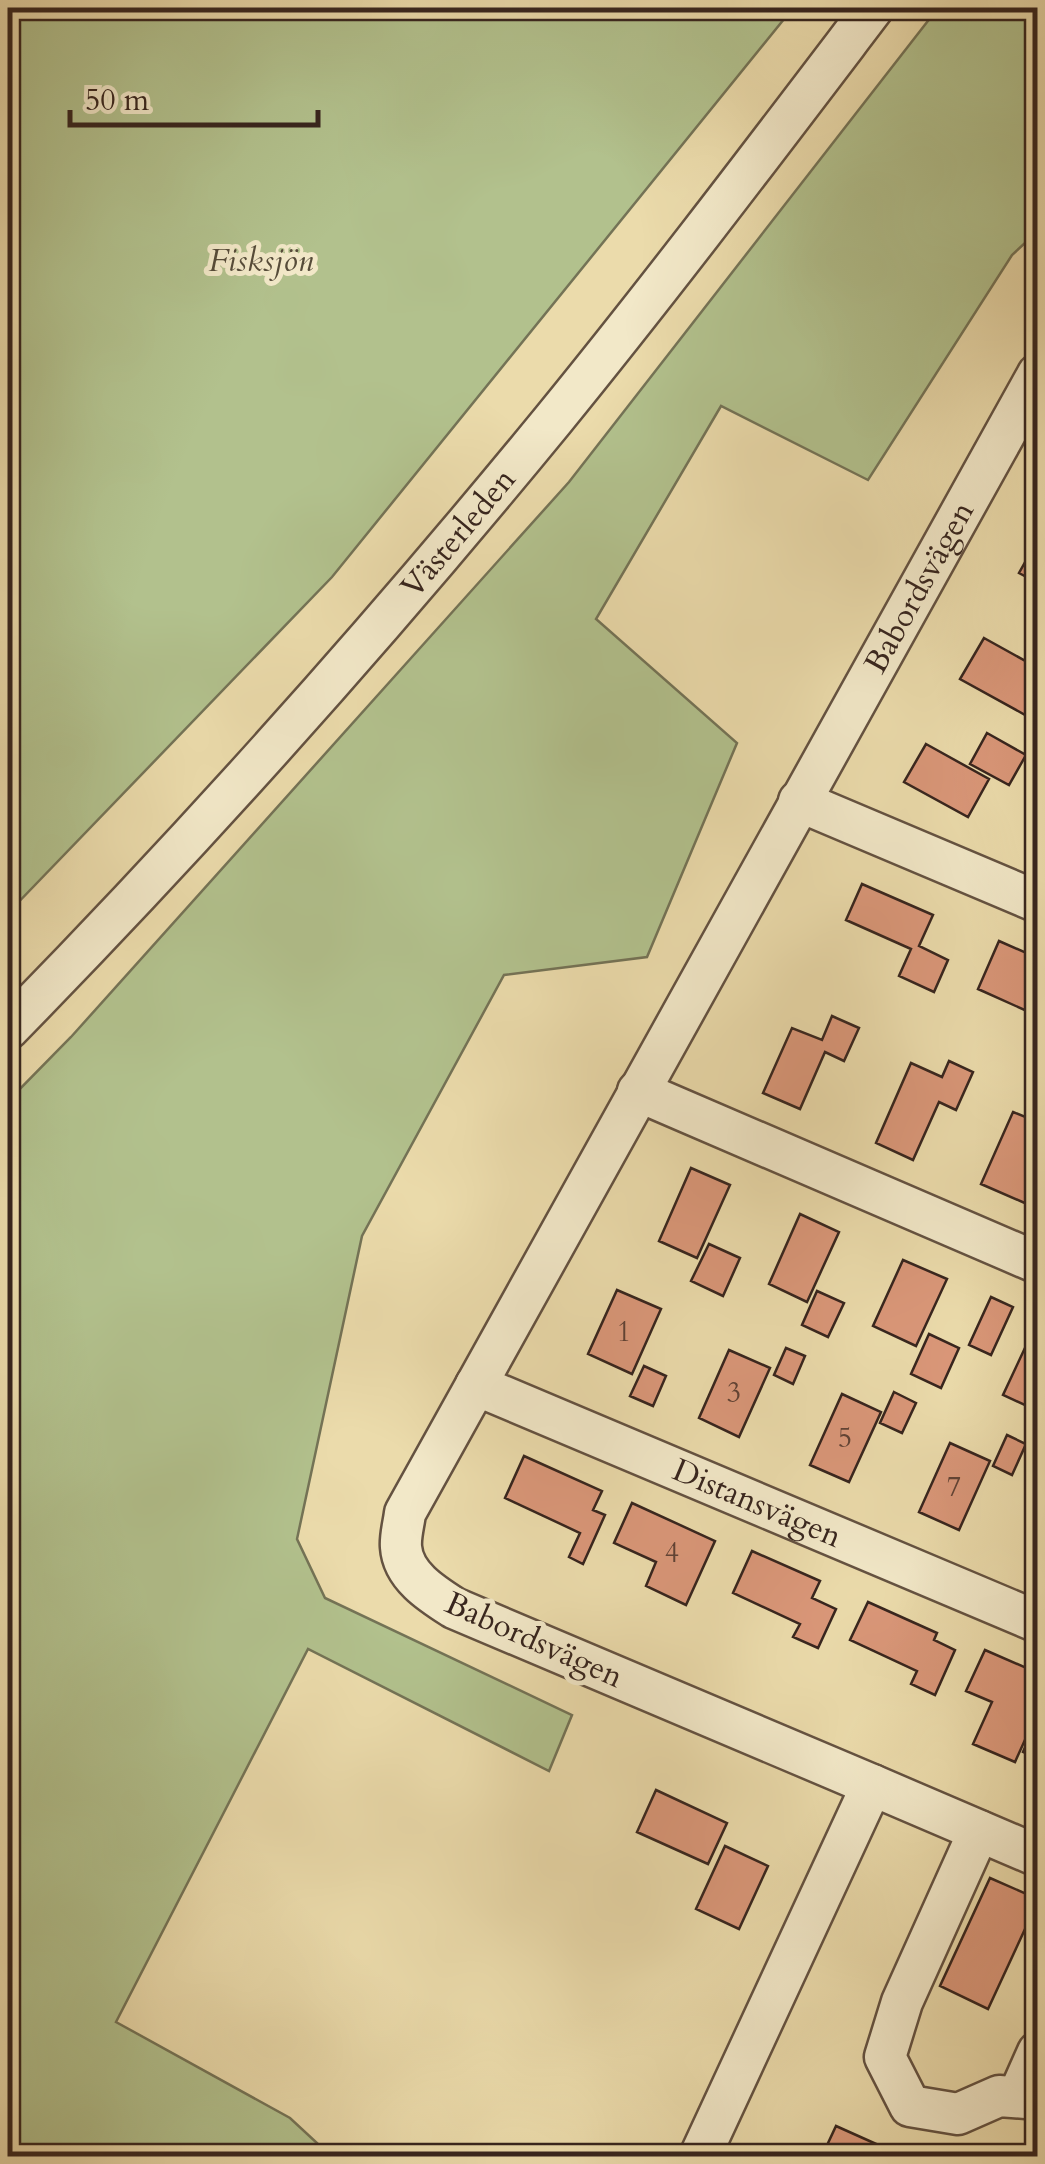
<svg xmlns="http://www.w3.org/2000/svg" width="1045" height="2164" font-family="Cardo,serif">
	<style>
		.green { fill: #b2c18d; stroke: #747356; stroke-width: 2.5 }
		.building { fill: #da9779; stroke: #37251e; stroke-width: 2.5 }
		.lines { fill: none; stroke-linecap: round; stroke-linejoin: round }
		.minor-casing { stroke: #645241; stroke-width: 45 }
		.minor { stroke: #f2e8c8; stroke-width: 40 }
		.labels { text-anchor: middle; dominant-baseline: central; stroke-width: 10; stroke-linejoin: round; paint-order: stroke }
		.number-label { font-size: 28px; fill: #604235 }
		.park-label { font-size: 32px; font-style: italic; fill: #564c3a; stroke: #f2e8c8 }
		.street-label { font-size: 32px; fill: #37251e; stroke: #f2e8c8 }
	</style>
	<rect width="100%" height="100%" fill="#ebdbab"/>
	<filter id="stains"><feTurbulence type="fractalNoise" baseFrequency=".002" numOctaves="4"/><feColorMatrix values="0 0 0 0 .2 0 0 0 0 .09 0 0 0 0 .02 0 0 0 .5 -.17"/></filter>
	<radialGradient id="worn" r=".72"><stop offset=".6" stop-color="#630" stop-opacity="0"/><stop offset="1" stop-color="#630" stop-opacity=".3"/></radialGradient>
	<path class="green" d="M8,8H793L332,577L8,913Z
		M938,8H1037V232L1012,255L868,480L721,406L596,619L737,743L647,957L504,975L362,1236L297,1539L325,1598L572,1715L549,1771L308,1649L116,2022L290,2118L331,2156H15L8,2152V1101L71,1037L569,482Z"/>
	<path class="building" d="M1038,539V583L1019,573Z
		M984,638L1038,668V698L1027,716L960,679Z
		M987,733L1026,755L1009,785L970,764Z
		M926,744L989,779L968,817L904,782Z
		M862,884L933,915L919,946L948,960L934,992L899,976L911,949L846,920Z
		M999,941L1038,958V1016L978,989Z
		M832,1016L859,1028L844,1061L825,1052L800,1109L763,1093L792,1028L822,1040Z
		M949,1061L973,1072L956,1110L939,1102L913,1160L876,1143L911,1063L942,1077Z
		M1013,1112L1038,1122V1180L1027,1204L981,1184Z
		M691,1168L730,1185L697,1258L659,1241Z
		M800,1214L839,1232L807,1302L769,1284Z
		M709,1244L740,1258L723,1296L691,1281Z
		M903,1260L947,1279L916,1346L873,1326Z
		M617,1290L661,1309L632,1374L588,1354Z
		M817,1291L844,1303L828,1337L802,1325Z
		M991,1297L1013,1307L991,1355L969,1345Z
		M1038,1320V1411L1003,1395Z
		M929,1334L959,1348L941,1388L911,1374Z
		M786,1348L805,1356L793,1384L774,1375Z
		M729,1350L770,1368L739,1437L699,1418Z
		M644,1366L666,1376L653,1406L630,1396Z
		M894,1392L916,1403L902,1433L880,1423Z
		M842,1394L881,1412L849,1482L810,1465Z
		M1007,1435L1026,1444L1012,1475L993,1466Z
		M950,1443L990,1461L959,1530L919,1512Z
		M524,1456L602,1491L593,1510L605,1515L583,1564L569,1557L580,1533L505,1498Z
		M632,1503L715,1541L686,1605L646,1586L656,1562L614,1543Z
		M752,1551L820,1581L812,1598L836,1609L818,1648L793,1637L800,1624L733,1593Z
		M868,1602L937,1633L934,1640L955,1650L935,1695L911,1684L917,1671L850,1640Z
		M985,1650L1038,1673V1711L1015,1762L973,1744L992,1702L966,1691Z
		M1038,1719V1759L1023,1752Z
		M656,1790L727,1823L708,1864L637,1832Z
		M725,1846L768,1866L739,1929L696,1909Z
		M990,1878L1038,1899V1901L988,2009L940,1986Z
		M836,2126L903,2156H822Z"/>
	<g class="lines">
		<defs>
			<g id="minor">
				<path d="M799,801L1038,902"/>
				<path id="s1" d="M8,1029C198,835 380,631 553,420C663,285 768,146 873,8"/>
				<path d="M638,1091L1038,1263"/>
				<path id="s2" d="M476,1385L1038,1622"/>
				<path d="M872,1785L1038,1856"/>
				<path d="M979,1831L902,2002L885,2057L910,2106L958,2114L999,2096L1038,2099"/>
				<path d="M1018,2097L1038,2052"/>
				<path id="s3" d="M700,2156L872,1785L454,1608C432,1594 403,1576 401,1547C400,1536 404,1523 405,1513L1038,374"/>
			</g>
		</defs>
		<use href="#minor" class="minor-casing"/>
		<use href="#minor" class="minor"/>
	</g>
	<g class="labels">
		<g class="number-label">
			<text x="624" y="1332">1</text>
			<text x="734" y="1393">3</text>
			<text x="845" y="1438">5</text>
			<text x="954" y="1487">7</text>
			<text x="672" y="1553">4</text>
		</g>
		<g class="park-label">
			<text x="261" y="261">Fisksjön</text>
		</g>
		<g class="street-label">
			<text stroke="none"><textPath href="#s1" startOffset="670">Västerleden</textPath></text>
			<text stroke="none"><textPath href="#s3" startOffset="2040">Babordsvägen</textPath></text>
			<text stroke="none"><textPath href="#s2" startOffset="305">Distansvägen</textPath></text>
			<text transform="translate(534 1640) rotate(24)">Babordsvägen</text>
		</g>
	</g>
	<rect width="1045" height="2164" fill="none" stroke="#ebdbab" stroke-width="40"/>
	<rect x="10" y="10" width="1025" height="2144" fill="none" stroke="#37251e" stroke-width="5"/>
	<rect x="20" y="20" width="1005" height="2124" fill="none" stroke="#37251e" stroke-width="2.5"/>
	<path d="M70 110v15h248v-15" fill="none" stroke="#37251e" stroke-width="5"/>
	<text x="85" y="110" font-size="30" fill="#37251e" stroke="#f2e8c8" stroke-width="8" paint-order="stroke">50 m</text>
	<rect width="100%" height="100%" filter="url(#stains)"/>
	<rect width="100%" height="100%" fill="url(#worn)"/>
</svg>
